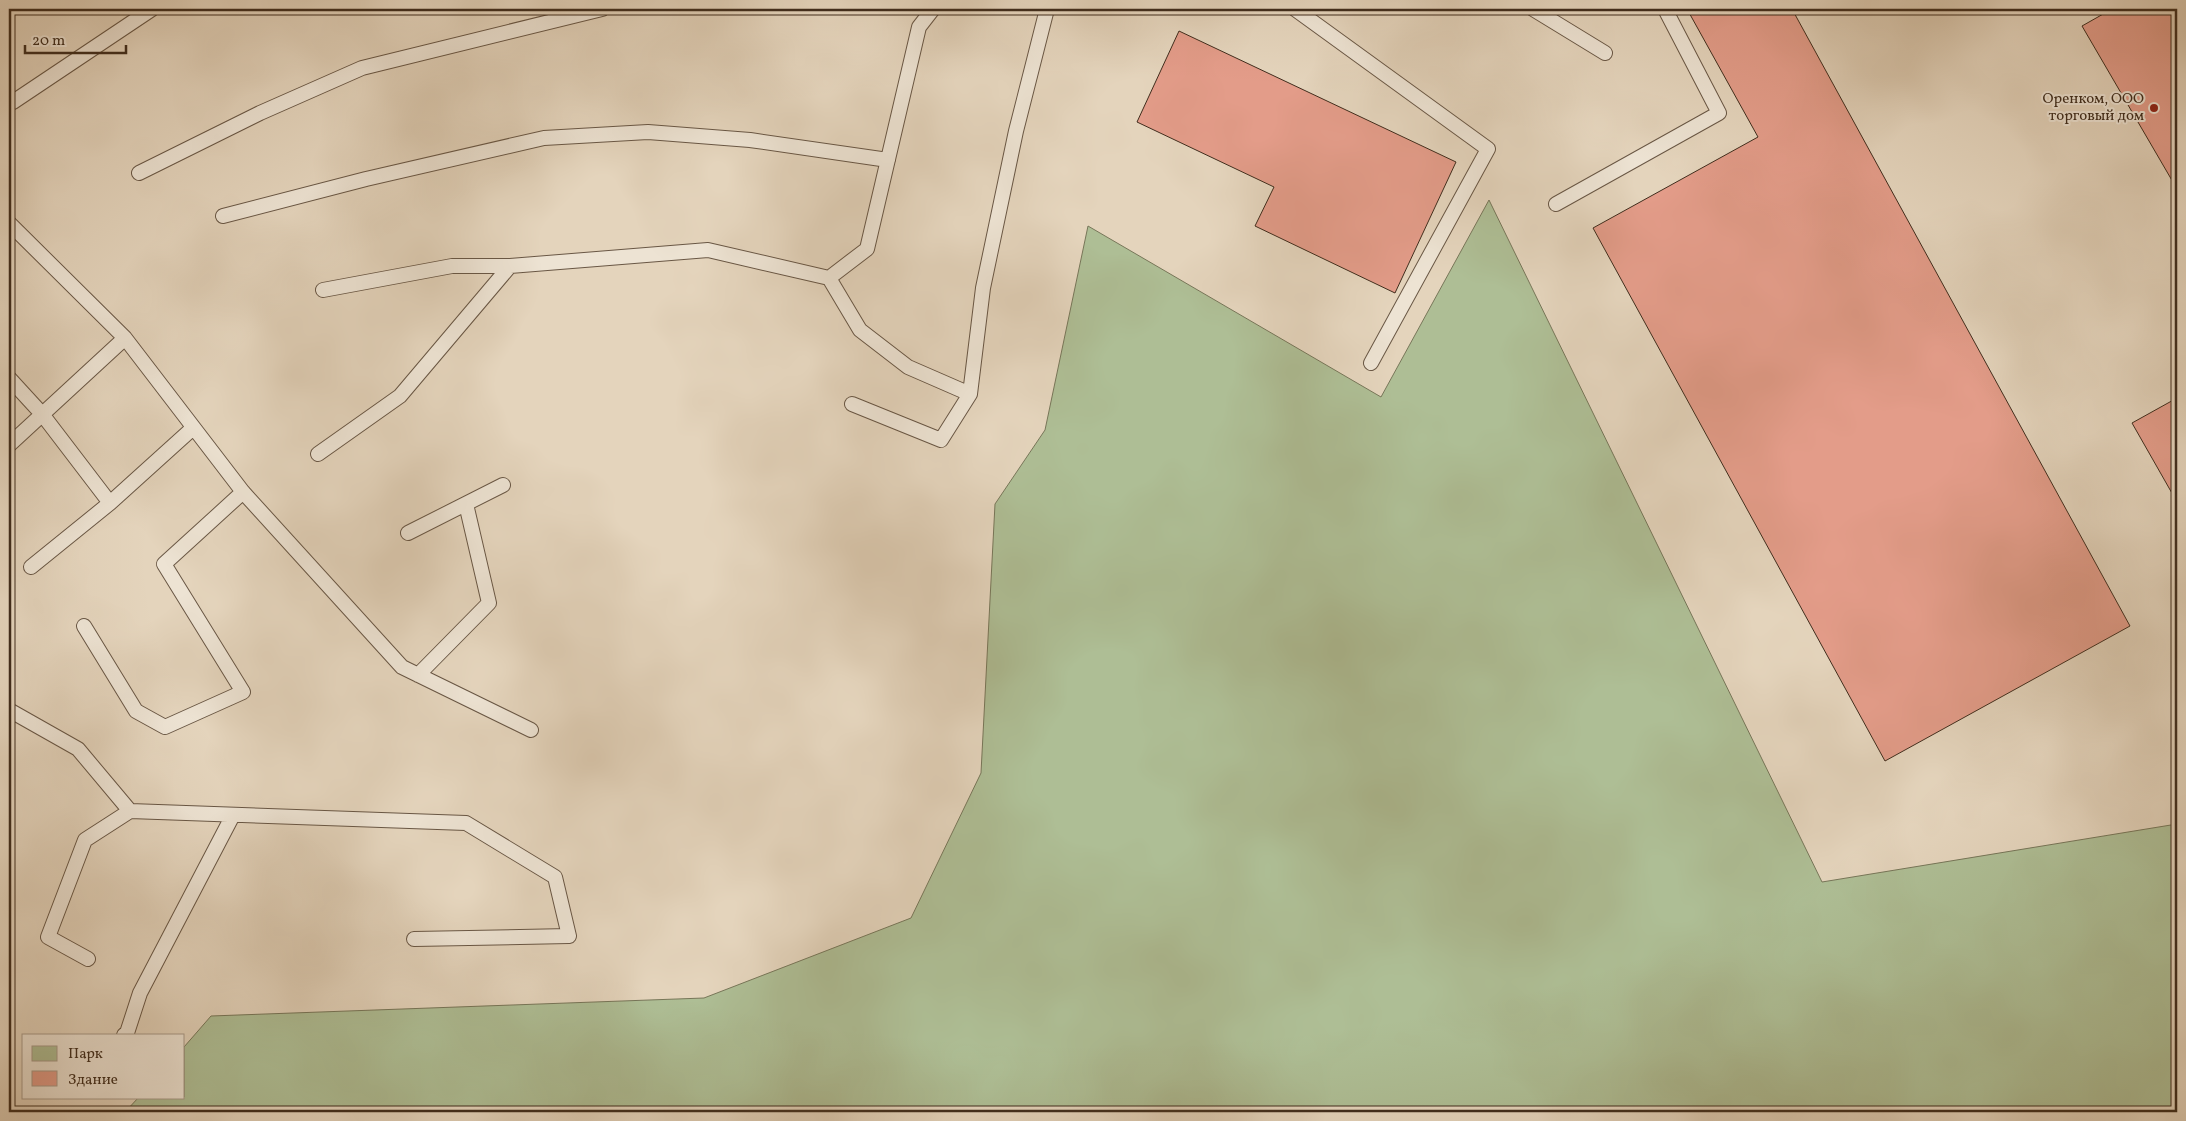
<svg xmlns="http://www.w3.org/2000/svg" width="2186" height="1121" viewBox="0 0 2186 1121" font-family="Vollkorn,serif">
	<rect width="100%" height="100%" fill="#e4d4bc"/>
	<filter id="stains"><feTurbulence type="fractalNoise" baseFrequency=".004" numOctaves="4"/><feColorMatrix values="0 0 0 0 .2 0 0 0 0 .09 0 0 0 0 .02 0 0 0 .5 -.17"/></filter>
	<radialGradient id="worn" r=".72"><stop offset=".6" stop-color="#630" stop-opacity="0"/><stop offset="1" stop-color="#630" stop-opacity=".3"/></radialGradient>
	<!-- green -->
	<path fill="#aebe95" stroke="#777659" d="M1489 200 1822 882 2177 824V1112H125L139 1097H184V1047L211 1016 704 998 911 918 981 773 995 504 1045 430 1088 226 1381 397Z"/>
	<!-- building -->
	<path fill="#e39c89" stroke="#402d1d" d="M1687 9H1792L2130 626 1885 761 1593 228 1758 137Z
		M2112 9H2177V189L2082 26Z
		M1179 31 1456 162 1395 293 1255 226 1274 187 1137 122Z
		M2177 398V502L2132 423Z"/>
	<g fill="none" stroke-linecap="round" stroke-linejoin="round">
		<!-- lane casing -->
		<g stroke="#695745" stroke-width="16">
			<path id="lane" d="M1295 9 1488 149 1371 363
				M1533 9 1605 53
				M13 102 152 9
				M139 173 260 113 362 68 602 9
				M1556 204 1719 113 1665 9
				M223 216 366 179 544 138 648 132 750 140 888 160
				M9 223 125 338 243 492 402 667 531 730
				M829 278 867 249 919 27 933 9
				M323 290 452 266H510L708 250 829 278 860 330 908 367 970 394 983 288 1016 131 1047 9
				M9 378 42 414 110 503
				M852 404 941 440 970 394
				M9 445 125 338
				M318 454 400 396 510 266
				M408 533 503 485
				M31 567 110 503 193 428
				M84 626 136 711 165 727 243 692 164 564 243 492
				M418 675 489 603 466 504
				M9 710 78 749 130 811 466 823 555 877 569 936 414 939
				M88 959 48 937 85 840 130 811
				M124 1035 127 1033 140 993 233 815"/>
		</g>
		<!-- lane -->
		<use href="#lane" stroke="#ede3d3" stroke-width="14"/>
	</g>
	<!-- markers -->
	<circle fill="#8f2418" stroke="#ede3d3" stroke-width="2" cx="2154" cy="108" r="5"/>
	<g text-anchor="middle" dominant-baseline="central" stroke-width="4" stroke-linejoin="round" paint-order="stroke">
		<!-- poi labels -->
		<g font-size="15" fill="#402d1d" stroke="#ede3d3" text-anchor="end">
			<text x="2144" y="99">Оренком, ООО<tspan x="2144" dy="17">торговый дом</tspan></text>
		</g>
	</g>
	<!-- margin -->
	<rect width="2186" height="1121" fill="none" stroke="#e4d4bc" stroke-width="30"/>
	<rect x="10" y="10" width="2166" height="1101" fill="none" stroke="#402d1d" stroke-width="2.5"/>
	<rect x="15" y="15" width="2156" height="1091" fill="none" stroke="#402d1d"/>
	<!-- legend -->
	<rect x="22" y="1034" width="162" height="65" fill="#ede3d3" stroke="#a89a8a"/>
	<rect x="32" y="1046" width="25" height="15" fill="#aebe95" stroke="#a89a8a"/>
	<text x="68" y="1058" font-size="15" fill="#402d1d">Парк</text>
	<rect x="32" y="1071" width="25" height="15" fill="#e39c89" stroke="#a89a8a"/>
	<text x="68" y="1084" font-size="15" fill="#402d1d">Здание</text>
	<!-- scale -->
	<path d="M25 45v8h101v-8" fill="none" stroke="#402d1d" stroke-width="2.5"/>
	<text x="32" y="45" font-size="15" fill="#402d1d" stroke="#ede3d3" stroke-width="4" paint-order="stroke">20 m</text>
	<rect width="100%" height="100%" filter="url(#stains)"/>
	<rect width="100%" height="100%" fill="url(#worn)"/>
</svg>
